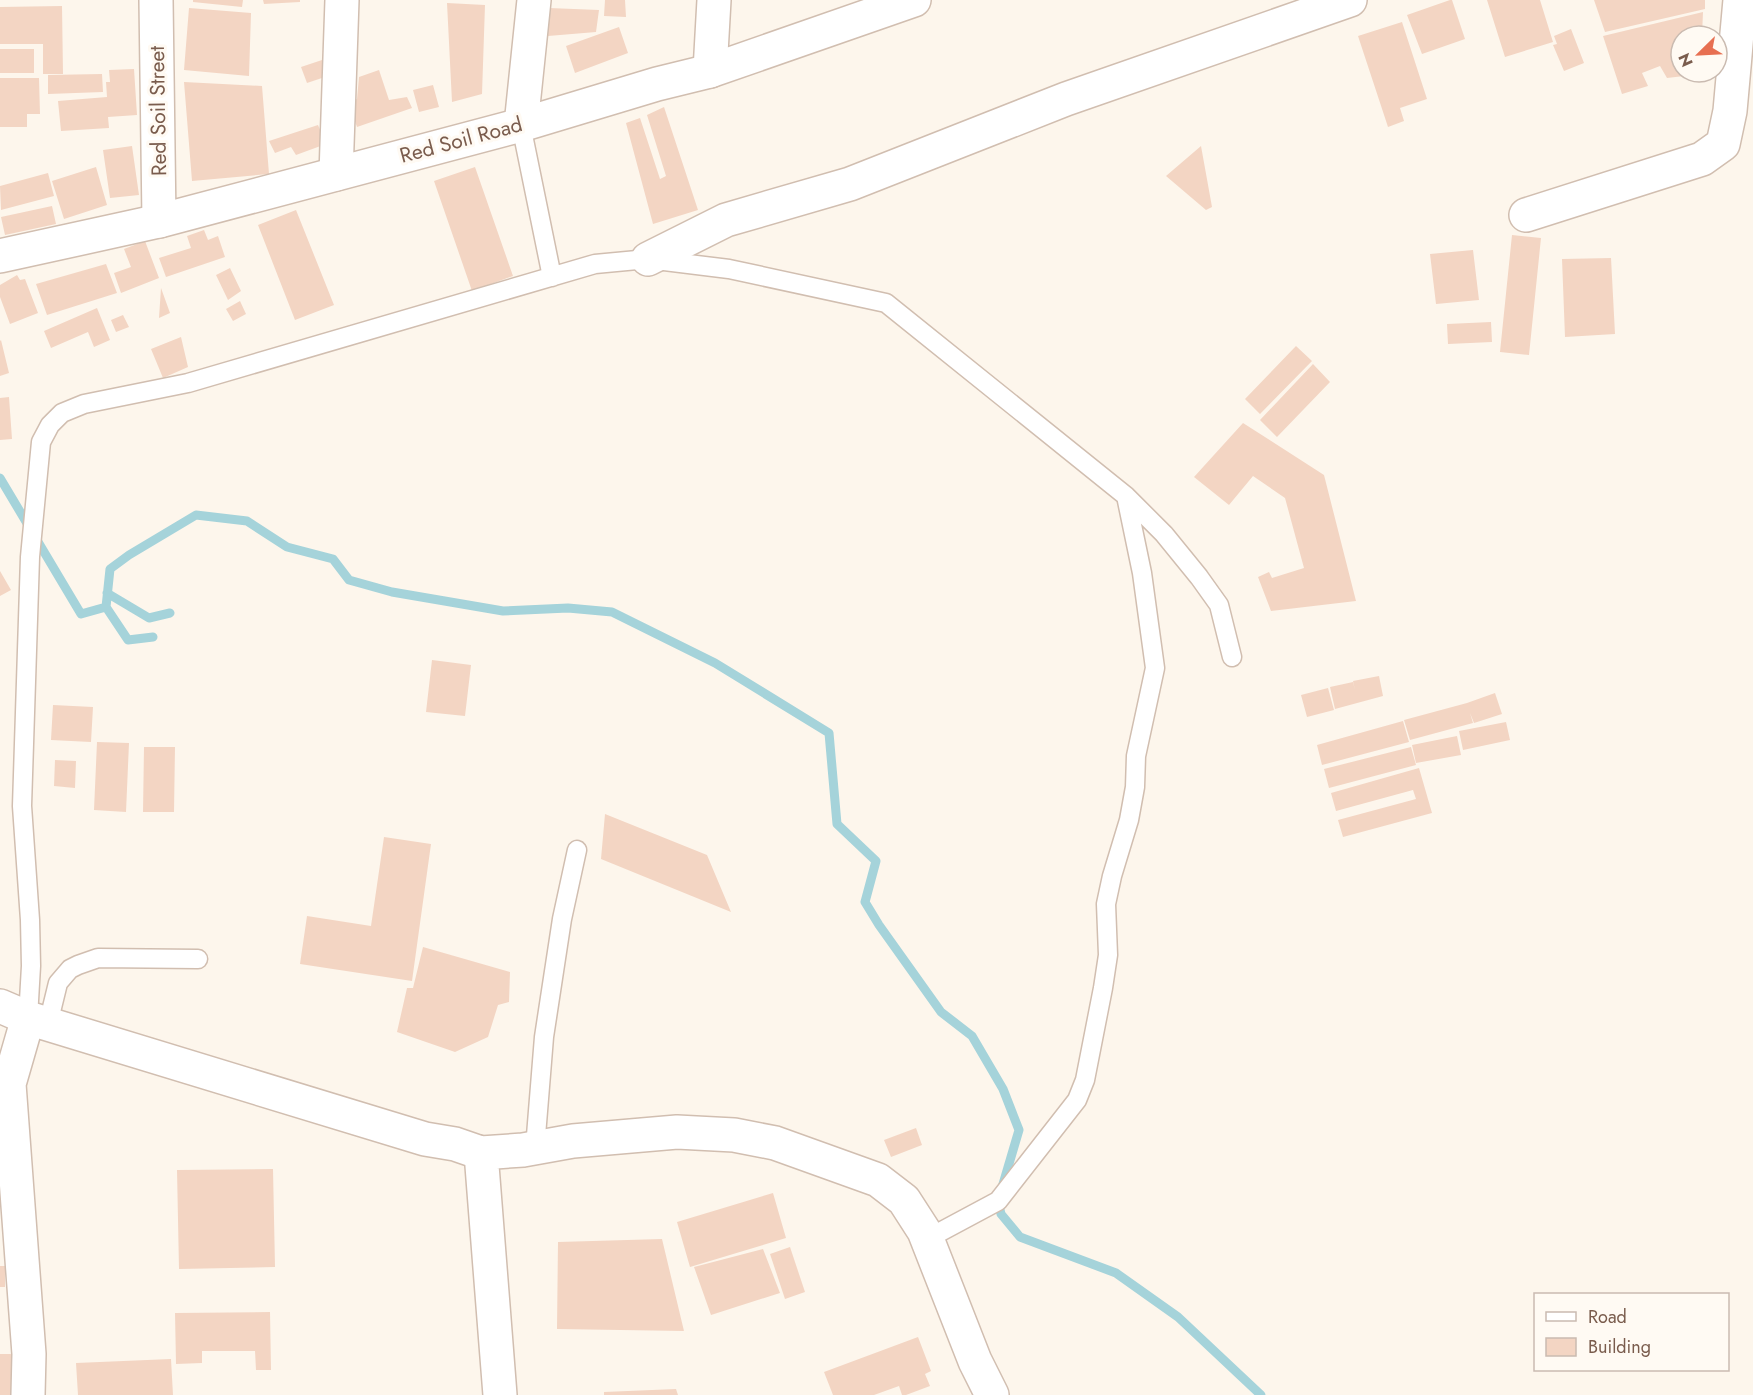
<svg xmlns="http://www.w3.org/2000/svg" width="1753" height="1395" viewBox="0 0 1753 1395" font-family="Jost,sans-serif">
	<rect width="100%" height="100%" fill="#fdf6ec"/>
	<g fill="none" stroke-linecap="round" stroke-linejoin="round">
		<!-- stream -->
		<path stroke="#a5d3da" stroke-width="9" d="M0 478 81 614 106 607 110 569 129 555 196 515 247 521 287 547 333 559 349 580 392 592 503 611 568 608 612 612 715 663 829 733 837 824 876 861 865 902 879 925 941 1012 972 1036 1003 1089 1019 1130 998 1201 1001 1214 1020 1237 1116 1273 1178 1317 1261 1395
			M107 593 149 618 170 613
			M106 607 128 640 153 637"/>
	</g>
	<!-- building -->
	<path fill="#f3d5c3" d="M193 0H243L242 7 193 2Z
		M263 0H300V2L264 4Z
		M605 0H625L626 17 604 16Z
		M1450 0H1452L1465 39 1422 54 1407 15Z
		M1487 0H1540L1553 42 1505 57Z
		M1594 0H1705V9L1605 32Z
		M447 3 485 5 482 94 452 102Z
		M62 6 63 74H43V44H0V7Z
		M189 8 251 13 249 76 184 70Z
		M549 8 599 10 596 32 548 36Z
		M1703 12 1702 36H1681V72H1692L1693 75 1667 78 1660 66 1642 73 1648 86 1622 94 1603 36Z
		M1402 22 1427 99 1400 108 1404 121 1388 127 1358 36Z
		M619 27 628 53 575 73 566 46Z
		M1571 29 1584 63 1564 71 1553 45 1557 44 1554 36Z
		M0 49H34V73H0Z
		M322 60 328 76 307 83 301 67Z
		M134 69 137 115 108 117 109 128 61 131 58 101 107 97 106 82H110L109 70Z
		M379 70 389 100 407 97 412 108 357 127 349 104 357 99 359 77Z
		M102 74 103 92 48 94V75Z
		M0 78H39L40 114H27V127H0Z
		M184 82 262 86 269 174 192 181Z
		M433 85 439 107 419 112 413 90Z
		M664 107 698 210 653 224 626 123 640 118 660 179 666 176 647 115Z
		M318 125 326 144 296 155 291 147 275 153 269 141Z
		M132 146 139 195 110 198 103 150Z
		M1201 146 1212 207 1206 210 1166 176Z
		M96 167 107 205 64 219 52 181Z
		M475 167 513 276 472 291 434 181Z
		M48 173 54 196 1 210 0 186Z
		M52 206 56 224 5 235 1 217Z
		M296 210 334 305 295 320 258 225Z
		M204 230 208 240 218 236 225 257 166 277 159 258 191 248 187 236Z
		M1512 235 1541 238 1529 355 1500 352Z
		M145 241 159 278 121 293 114 273 131 267 124 249Z
		M1473 250 1479 300 1436 304 1430 254Z
		M1611 258 1615 334 1565 337 1562 259Z
		M106 264 117 293 47 315 36 284Z
		M230 268 241 291 228 300 216 275Z
		M17 275 20 280 25 279 38 313 10 324 0 297V285Z
		M161 288 170 313 159 318Z
		M240 301 246 314 233 321 226 309Z
		M97 308 110 340 94 347 88 332 51 348 44 331Z
		M123 315 129 327 116 332 111 320Z
		M1491 322 1492 342 1448 344 1447 324Z
		M181 337 188 367 163 378 151 349Z
		M1 340 9 373 0 376V341Z
		M1296 346 1312 361 1260 414 1245 399Z
		M1313 364 1330 382 1277 437 1260 420Z
		M9 397 12 439 0 440V398Z
		M1243 423 1324 475 1356 601 1271 611 1258 577 1269 572 1272 578 1304 568 1285 498 1253 476 1229 505 1194 477Z
		M0 571 11 590 0 596Z
		M432 660 471 665 465 716 426 712Z
		M1379 676 1383 696 1335 709 1330 687 1353 682 1355 690 1353 681Z
		M1328 688 1334 710 1307 717 1301 695Z
		M1495 693 1502 714 1474 723 1470 713 1473 723 1410 740 1404 720 1467 703Z
		M53 705 93 707 91 742 51 740Z
		M1403 721 1409 742 1322 765 1317 745Z
		M1506 722 1510 740 1463 750 1459 731Z
		M1457 736 1461 755 1416 763 1412 745Z
		M97 742 129 743 126 812 94 810Z
		M144 747H175L174 812H143Z
		M1411 747 1416 765 1329 788 1324 769Z
		M55 760 76 761 75 788 54 786Z
		M1419 768 1432 813 1343 837 1338 820 1416 799 1413 790 1336 811 1331 793Z
		M605 814 707 855 731 912 601 859Z
		M384 837 431 844 412 981 300 964 307 916 371 926Z
		M423 947 510 972 509 1002 498 1005 488 1037 455 1052 397 1032 407 988H413Z
		M916 1128 922 1145 891 1157 884 1140Z
		M273 1169 275 1267 179 1269 177 1170Z
		M773 1193 786 1238 690 1267 677 1222Z
		M662 1239 684 1331 557 1329 558 1242Z
		M790 1247 805 1292 785 1299 770 1254Z
		M763 1249 780 1293 711 1315 694 1267Z
		M0 1266H5V1287H0Z
		M270 1312 271 1370H256L255 1351H202V1363L176 1364 175 1313Z
		M918 1337 931 1371 925 1374 930 1386 906 1395H902L899 1386 874 1395H833L824 1372Z
		M0 1354H12V1395H0Z
		M171 1359 173 1395H78L76 1363Z
		M676 1389 678 1395H604V1392Z"/>
	<g fill="none" stroke-linecap="round" stroke-linejoin="round">
		<!-- service casing -->
		<g stroke="#d1beb0" stroke-width="21">
			<path id="service" d="M521 125 552 277
				M28 1018 31 966 30 920 22 806 30 557 41 442 50 425 62 413 84 404 188 383 595 264 648 259 729 269 886 303 1126 496 1164 534 1199 577 1219 605 1232 657
				M48 1024 58 983 70 969 78 965 98 958 198 959
				M535 1148 544 1037 562 919 577 850
				M927 1239 998 1201 1077 1100 1085 1080 1103 988 1108 955 1106 904 1112 876 1129 820 1135 787 1136 756 1155 668 1142 573 1126 496"/>
		</g>
		<!-- minor casing -->
		<g stroke="#d1beb0" stroke-width="36">
			<path id="minor" d="M156 0 159 221
				M710 71 714 0
				M521 125 534 0
				M336 174 342 0
				M1526 215 1702 159 1723 144 1730 111 1740 0
				M648 259 726 220 850 184 1066 99 1350 0
				M0 1006 28 1018 425 1139 455 1144 481 1153 523 1150 573 1141 677 1132 734 1135 775 1143 878 1180 904 1200 924 1231 975 1361 992 1395
				M28 1018 9 1084 29 1354 28 1395
				M481 1153 500 1395"/>
		</g>
		<!-- tertiary casing -->
		<g stroke="#d1beb0" stroke-width="36">
			<path id="tertiary" d="M0 256 159 221 521 125 657 84 710 71 914 0"/>
		</g>
		<!-- service -->
		<use href="#service" stroke="#fff" stroke-width="18"/>
		<!-- minor -->
		<use href="#minor" stroke="#fff" stroke-width="33"/>
		<!-- tertiary -->
		<use href="#tertiary" stroke="#fff" stroke-width="33"/>
	</g>
	<g text-anchor="middle" dominant-baseline="central" stroke-width="6" stroke-linejoin="round" paint-order="stroke">
		<!-- street labels -->
		<g font-size="21" fill="#7a5c4d" stroke="#fffaf3">
			<text transform="translate(158 111) rotate(-91)">Red Soil Street</text>
			<text transform="translate(461 140) rotate(-15)">Red Soil Road</text>
		</g>
	</g>
	<!-- legend -->
	<rect x="1534" y="1293" width="195" height="78" fill="#fffaf3" stroke="#cabbb1" stroke-width="1.5"/>
	<rect x="1546" y="1312" width="30" height="9" fill="#ffffff" stroke="#cabbb1" stroke-width="1.5"/>
	<text x="1588" y="1323" font-size="18" fill="#7a5c4d">Road</text>
	<rect x="1546" y="1338" width="30" height="18" fill="#f3d5c3" stroke="#cabbb1" stroke-width="1.5"/>
	<text x="1588" y="1353" font-size="18" fill="#7a5c4d">Building</text>
	<!-- north arrow -->
	<g transform="translate(1699 54) rotate(246)"><circle r="28" fill="#fffaf3" stroke="#cabbb1" stroke-width="1.5"/>
	<path d="M0-4.5L10 22L0 15L-10 22Z" fill="#e76f51"/>
	<text y="-9" font-size="16" font-weight="bold" text-anchor="middle" fill="#7a5c4d">N</text>
	</g>
</svg>
